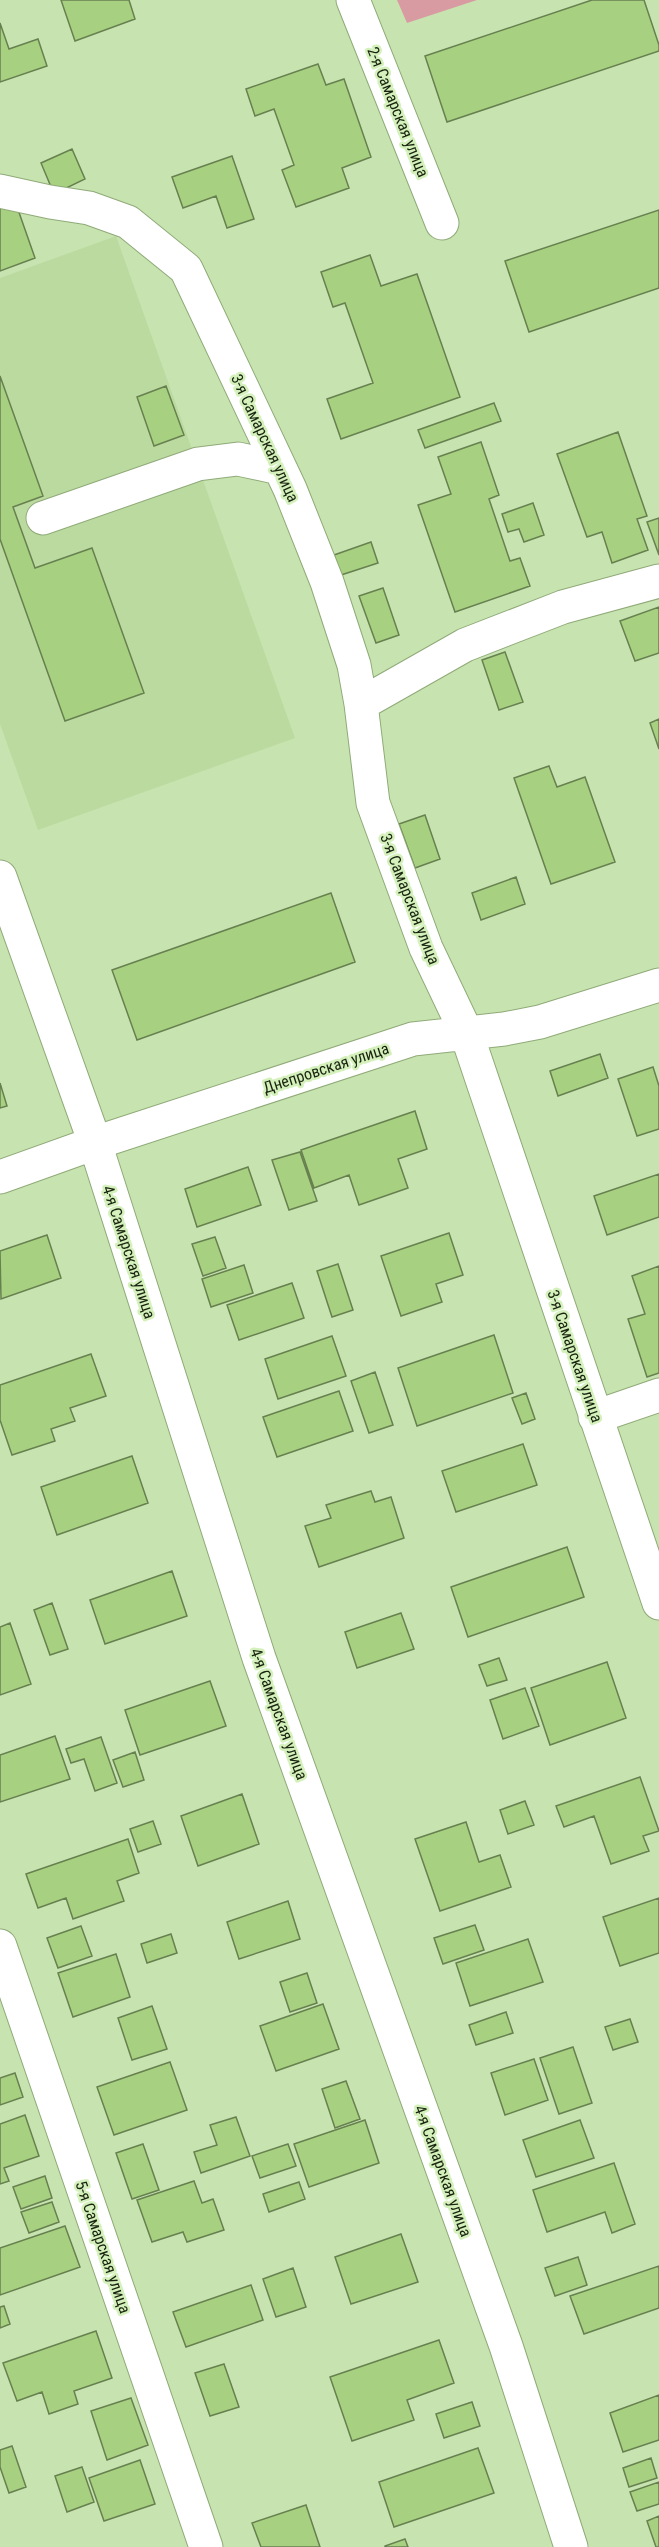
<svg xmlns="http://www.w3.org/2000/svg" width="659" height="2547" viewBox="0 0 659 2547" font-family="'Roboto Condensed',sans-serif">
	<rect width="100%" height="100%" fill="#c7e4b0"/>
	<!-- built -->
	<path fill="#bbdaa0" d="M116 236 295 738 38 830 0 724V278Z"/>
	<!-- green -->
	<path fill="#d99ba2" d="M397 0H477L407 23Z"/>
	<!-- building -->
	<path fill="#a7d180" stroke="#678050" stroke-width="1.5" d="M61 0H129L135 19 75 41Z
		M592 0H644L659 45V51L447 122 425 56Z
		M0 23 9 49 38 39 47 66 0 82Z
		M318 64 326 85 344 79 371 157 342 168 349 188 296 207 282 170 294 165 274 109 255 116 246 89Z
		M72 149 85 179 54 194 41 163Z
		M232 156 254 219 227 228 216 196 183 208 172 177Z
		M15 201 35 258 0 271V206Z
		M659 210V288L529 332 505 261Z
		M370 255 381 286 417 274 460 397 341 439 327 399 373 383 345 303 333 307 321 272Z
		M0 376 43 496 13 507 35 568 92 548 144 693 65 721 0 539Z
		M166 386 184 435 154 446 137 397Z
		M494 403 501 421 425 448 418 430Z
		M618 432 647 516 637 519 648 550 612 563 602 532 587 537 557 454Z
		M481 442 499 495 489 499 510 561 520 558 530 586 455 612 418 505 451 494 438 457Z
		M533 503 544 535 524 542 519 529 508 532 502 514Z
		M659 518V555L647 522Z
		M371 542 378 563 341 575 334 555Z
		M383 588 399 635 376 643 359 596Z
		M659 607V653L635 661 620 621Z
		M505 652 523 702 499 710 482 660Z
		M659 719V749L650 723Z
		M549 766 557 787 585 777 615 862 551 884 514 778Z
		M425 815 440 859 415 868 399 824Z
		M516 877 525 904 481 920 472 893Z
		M331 893 355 962 137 1040 112 970Z
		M600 1054 608 1078 558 1096 550 1071Z
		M653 1067 659 1086V1129L637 1136 618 1079Z
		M0 1083 7 1106 0 1108Z
		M415 1111 427 1149 398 1159 408 1188 359 1205 349 1175 314 1188 301 1150Z
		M300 1152 317 1201 289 1210 272 1160Z
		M248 1167 261 1205 197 1227 185 1189Z
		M659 1174V1217L607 1235 594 1196Z
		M449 1233 463 1275 436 1284 442 1302 401 1316 381 1256Z
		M47 1235 61 1278 1 1299 0 1251Z
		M215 1237 226 1268 203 1276 192 1244Z
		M338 1264 353 1310 332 1317 317 1271Z
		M244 1265 253 1293 211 1307 202 1279Z
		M659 1266V1373L647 1377 628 1319 645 1314 632 1276Z
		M292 1283 304 1318 239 1340 227 1305Z
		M494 1335 513 1393 417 1426 398 1368Z
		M332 1336 346 1376 278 1399 265 1359Z
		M91 1354 106 1396 70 1408 75 1421 51 1429 55 1441 12 1455 0 1420V1385Z
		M375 1372 393 1425 369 1433 351 1381Z
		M339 1391 353 1431 277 1457 263 1417Z
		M526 1393 535 1419 522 1424 512 1398Z
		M523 1444 537 1485 456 1512 442 1471Z
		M132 1456 148 1503 57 1535 41 1487Z
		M371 1491 375 1502 391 1497 404 1538 319 1567 305 1526 331 1518 326 1505Z
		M567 1547 584 1597 468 1637 451 1587Z
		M172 1571 187 1616 105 1644 90 1600Z
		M52 1603 68 1649 50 1655 34 1610Z
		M401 1613 414 1649 357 1668 345 1632Z
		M10 1623 31 1684 0 1695V1627Z
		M499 1658 507 1680 487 1686 479 1665Z
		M607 1662 626 1718 550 1745 531 1688Z
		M210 1681 226 1726 140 1755 125 1710Z
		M525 1688 539 1726 503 1739 490 1700Z
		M55 1736 70 1779 0 1802V1755Z
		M101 1737 117 1783 95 1791 84 1759 71 1763 66 1749Z
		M135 1752 144 1780 123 1787 113 1760Z
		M640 1777 659 1831 643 1836 649 1851 611 1864 594 1816 564 1827 556 1806Z
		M242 1794 259 1844 198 1866 181 1816Z
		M525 1801 534 1825 508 1834 500 1810Z
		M153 1821 161 1844 138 1852 130 1829Z
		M466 1822 479 1862 500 1855 511 1887 440 1911 415 1839Z
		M128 1839 139 1873 117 1881 124 1901 73 1919 66 1898 38 1908 26 1874Z
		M659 1898V1953L620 1966 603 1917Z
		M288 1901 300 1939 239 1959 227 1922Z
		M475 1925 484 1950 443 1964 434 1938Z
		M81 1926 92 1956 58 1968 47 1938Z
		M171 1934 177 1953 147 1963 141 1944Z
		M528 1939 543 1982 470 2006 456 1963Z
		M116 1954 130 1997 73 2017 58 1973Z
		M307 1973 317 2003 290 2012 280 1982Z
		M323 2004 339 2049 276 2071 260 2026Z
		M152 2006 167 2049 132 2060 118 2018Z
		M506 2012 513 2033 476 2045 469 2025Z
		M630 2019 638 2042 613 2050 605 2027Z
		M573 2047 592 2103 559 2114 540 2058Z
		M534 2059 548 2100 505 2115 491 2073Z
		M170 2062 187 2110 114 2135 97 2087Z
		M15 2073 23 2097 0 2105V2078Z
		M346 2081 360 2119 335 2128 322 2089Z
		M25 2115 39 2156 4 2168 9 2181 0 2184V2124Z
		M236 2117 250 2156 201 2173 194 2152 217 2145 210 2125Z
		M365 2120 379 2163 309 2187 294 2144Z
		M580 2120 594 2158 536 2177 523 2140Z
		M143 2144 159 2190 132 2199 116 2153Z
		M288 2144 296 2166 260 2178 252 2156Z
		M614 2163 635 2224 612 2233 605 2212 547 2232 533 2190Z
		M45 2176 52 2198 21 2209 13 2187Z
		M194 2181 202 2203 213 2199 224 2230 187 2242 183 2232 152 2242 137 2200Z
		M299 2182 305 2199 269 2212 263 2194Z
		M52 2202 59 2222 29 2233 21 2212Z
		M65 2226 80 2267 0 2295V2248Z
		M401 2234 418 2282 351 2304 335 2257Z
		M578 2257 587 2285 555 2296 545 2268Z
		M659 2266V2308L584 2334 570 2296Z
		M293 2268 306 2307 276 2317 263 2279Z
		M251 2285 263 2320 186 2347 173 2312Z
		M4 2306 10 2324 0 2328V2307Z
		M96 2331 112 2378 74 2391 78 2404 49 2414 42 2392 17 2401 3 2363Z
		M439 2340 454 2383 407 2400 414 2420 352 2441 330 2377Z
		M224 2364 239 2407 210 2416 195 2373Z
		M659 2395V2440L623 2452 610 2413Z
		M131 2398 148 2445 107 2460 91 2411Z
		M472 2402 480 2426 444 2438 436 2414Z
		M12 2446 26 2487 9 2493 0 2467V2450Z
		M478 2448 494 2493 394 2527 379 2482Z
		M651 2458 657 2478 629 2487 623 2468Z
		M140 2460 155 2504 104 2521 89 2478Z
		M82 2467 94 2502 67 2512 55 2476Z
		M659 2482V2504L637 2511 630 2492Z
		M306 2505 320 2547H261L252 2523Z
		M659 2516V2547H656L647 2521Z
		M405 2539 408 2547H385V2546Z"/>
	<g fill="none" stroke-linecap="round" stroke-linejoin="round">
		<!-- minor casing -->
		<g stroke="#8faa78" stroke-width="35">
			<path id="minor" d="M353 0 442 223
				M0 191 50 202 89 208 128 222 186 269 290 489 327 582 354 665 361 704 373 803 426 948 466 1032 659 1603
				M43 518 198 464 238 459 280 468
				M361 704 465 645 563 607 659 581
				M0 877 95 1143 259 1658 506 2346 571 2547
				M0 1177 95 1143 413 1039 504 1029 540 1022 659 985
				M595 1417 659 1395
				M0 1946 206 2547"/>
		</g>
		<!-- minor -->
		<use href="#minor" stroke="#fff" stroke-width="33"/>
	</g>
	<g text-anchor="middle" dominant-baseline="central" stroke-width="5" stroke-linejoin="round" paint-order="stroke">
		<!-- street labels -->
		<g font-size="16" fill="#19230f" stroke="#d4f1bc">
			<text transform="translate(398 112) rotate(68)">2-я Самарская улица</text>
			<text transform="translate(265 438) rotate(65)">3-я Самарская улица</text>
			<text transform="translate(410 899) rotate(69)">3-я Самарская улица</text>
			<text transform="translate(326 1068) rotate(-18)">Днепровская улица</text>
			<text transform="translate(129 1252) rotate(72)">4-я Самарская улица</text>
			<text transform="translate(575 1356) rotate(71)">3-я Самарская улица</text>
			<text transform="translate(279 1714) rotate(70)">4-я Самарская улица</text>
			<text transform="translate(443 2171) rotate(70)">4-я Самарская улица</text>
			<text transform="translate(103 2247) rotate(71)">5-я Самарская улица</text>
		</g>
	</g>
</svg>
